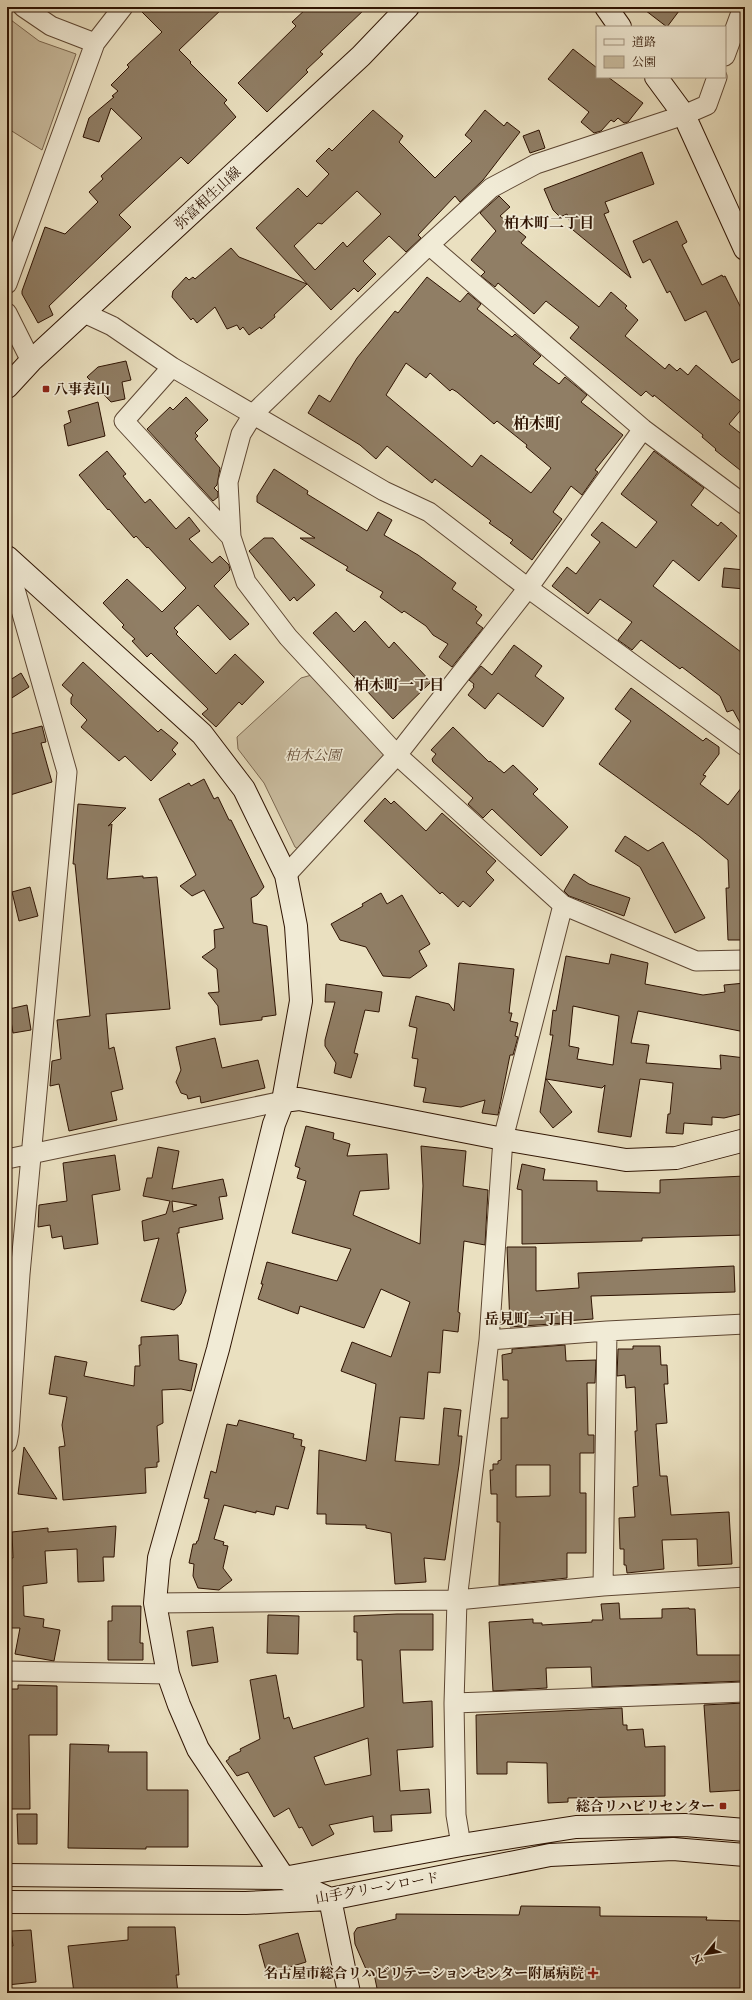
<svg xmlns="http://www.w3.org/2000/svg" width="752" height="2000" viewBox="0 0 752 2000" font-family="'IM FELL Double Pica','Noto Serif JP',serif">
	<rect width="100%" height="100%" fill="#eae0c0"/>
	<filter id="stains"><feTurbulence type="fractalNoise" baseFrequency=".005" numOctaves="4"/><feColorMatrix values="0 0 0 0 .2 0 0 0 0 .09 0 0 0 0 .02 0 0 0 .5 -.17"/></filter>
	<radialGradient id="worn" r=".72"><stop offset=".6" stop-color="#630" stop-opacity="0"/><stop offset="1" stop-color="#630" stop-opacity=".3"/></radialGradient>
	<!-- green -->
	<path fill="#cabda0" stroke="#7c6851" d="M7 17 39 41 76 54 42 150 7 128Z
		M315 674 384 749 383 763 303 852 295 847 264 783 238 749 237 737 301 678Z"/>
	<!-- building -->
	<path fill="#907e65" stroke="#2e1302" fill-rule="evenodd" d="M137 7H224L179 50 191 62 190 63 227 100 224 103 236 117 188 164 181 157 119 215 131 227 49 306 53 315 38 323 22 294V291L45 227 65 234 98 202 89 192 103 179 101 176 142 138 111 108 99 142 83 137 89 118 114 97 112 96 118 91 111 85 129 67 127 65 162 32Z
		M308 7H367L320 52 323 54 306 70 308 72 267 112 238 83 296 26 292 22Z
		M641 7H682L667 27Z
		M573 49 597 68V77H608L643 103 628 122 624 123 618 118 614 122 611 120 601 131 594 133 581 122 589 112 548 79Z
		M373 110 403 136 399 142 435 178 472 141 465 135 485 110 504 126 507 122 520 132 483 180 460 202 455 196 418 235 421 238 406 252 389 236 363 261 376 274 358 292 354 288 331 310 256 228 298 188 307 197 329 174 316 161 329 148 332 151ZM357 191 381 214 347 247 343 242 315 270 294 246 318 223 322 224Z
		M539 130 545 148 530 153 523 136Z
		M642 152 654 184 605 202 609 212 604 214 631 278 573 230 567 214 560 217 553 210 544 189Z
		M499 196 510 207 500 216 526 237 521 243 599 307 611 292 627 306 625 308 638 320 625 336 665 369 669 364 677 371 680 368 688 375 696 365 745 405 729 424 745 437V474L715 450 716 449 702 437 703 435 654 395 653 397 646 391 641 396 570 338 579 327 546 301 534 314 498 283 495 287 481 276 485 272 471 260 496 231 480 213Z
		M677 221 687 242 682 245 702 285 722 275 723 277 725 276 745 316V356L732 363 706 311 685 321 670 291 667 293 650 259 643 263 633 241Z
		M231 248 239 257 307 284 274 315 275 317 261 329 260 327 249 335 243 327 240 330 237 325 227 329 215 307 197 323 193 318 191 320 172 297 173 291 186 277 189 280 193 277 195 279Z
		M427 277 460 302 468 293 481 304 477 309 512 337 515 334 541 356 533 364 559 384 565 377 587 395 581 402 623 435 595 470 598 472 582 495 571 486 553 512 562 519 532 560 510 543 513 540 489 523 491 521 435 479 432 483 387 446 376 459 360 445 308 413 319 395 330 402 357 358 395 311 398 313ZM406 363 426 378 430 373 450 391 452 389 457 392 494 424 497 421 527 445 526 447 551 468 531 493 481 455 472 467 386 395Z
		M126 361 131 380 122 382 125 399 111 402 87 377 98 367Z
		M186 397 208 420 195 433 198 436 195 439 220 468 217 485 214 488 218 492V497L213 501 147 429 170 407 173 410Z
		M98 402 105 436 68 446 64 425 71 422 68 411Z
		M107 451 126 474 123 476 145 503 150 499 176 529 189 517 200 531 189 539 212 563 220 556 229 565 230 570 214 586 249 624 230 640 198 605 174 628 178 632 176 634 216 674 235 654 264 682 242 705 239 702 216 727 202 714 208 709 151 653 147 657 132 641 135 639 122 627 124 625 103 603 127 579 162 612 186 588 148 547 147 548 136 536 134 538 109 509 108 510 79 475Z
		M654 451 704 488 691 505 718 526 721 522 737 536 699 581 673 560 653 586 745 655V732L733 710 727 712 720 696 682 667 680 669 641 640 632 650 618 640 632 622 600 599 588 614 552 586 567 567 576 574 600 542 591 535 602 522 636 548 657 522 621 494Z
		M274 469 308 491 307 494 367 531 378 512 392 520 384 535 418 555 456 583 452 589 477 607 475 609 482 615 476 623 483 628 452 667 439 657 448 644 433 635 426 626 404 611 402 613 380 597 383 592 346 570 348 567 300 538H315L257 502V496Z
		M264 538H273L315 585 297 601 294 597 290 601 249 551Z
		M724 568 745 570V589L722 587Z
		M336 612 354 632 365 621 389 648 394 642 431 682 393 719 313 633Z
		M514 645 542 666 535 676 564 698 543 727 498 693 485 709 468 695 474 687 473 686 474 684 469 680 481 666 492 675Z
		M83 662 158 732 161 729 178 743 172 750 176 754 151 781 125 756 119 761 81 727 87 720 71 704V698L73 695 62 685Z
		M21 673 29 687 7 701V682Z
		M631 688 703 741 706 738 719 747V754L703 775 706 776 700 784 728 805 745 783V940H728L726 888H729L728 860 699 836 599 764 631 721 615 709Z
		M42 726 46 742 41 743 52 782 7 796V735Z
		M453 727 489 762 490 761 504 773 513 765 538 789 533 794 568 827 541 856 492 809 483 818 468 804 473 798 433 762 432 759 436 754 431 750Z
		M204 779 214 799 218 797 229 820H231L264 887 257 895 251 898 253 923 267 926 276 1015 262 1017V1020L220 1025 218 1006 208 993 219 992 217 969 202 957 215 948 214 930 224 928 204 890 192 896 180 886 196 875 159 799 189 783 191 786Z
		M385 798 391 804 394 801 426 831 442 813 496 861 486 872 494 880 470 907 463 901 458 907 442 892 440 894 364 821Z
		M78 804 126 808 108 826 112 824 107 879 143 876V878L157 877 170 1009 106 1014 109 1049 114 1047 123 1089 111 1092 117 1120 69 1131 59 1084 50 1086 52 1061 61 1059 57 1020 90 1016 75 864H73Z
		M625 836 648 851 663 842 705 918 675 933 640 867 615 851Z
		M574 874 589 884 630 898 624 916 569 896 564 891Z
		M30 887 38 916 19 921 12 892Z
		M381 893 387 904 402 895 430 944 419 951 427 966 410 978 383 976 366 947 340 940 331 924 363 906 362 904Z
		M611 954 648 963 645 984 703 995 725 992 724 985 745 983V1032L638 1011 631 1043 649 1045 646 1063 721 1069 720 1055 745 1058V1113L724 1118 712 1117V1125L684 1123 683 1134 666 1133 668 1114H670L673 1083 640 1079 631 1137 598 1132 605 1085 602 1088 546 1079 572 1112 553 1128 540 1112 553 1035H550L553 1010 556 1011 566 956 609 964ZM573 1006 619 1016 613 1065 577 1059 579 1048 569 1046Z
		M459 963 514 969 509 1013H512L510 1021 518 1023 515 1036 518 1037 513 1055H510L498 1115 482 1113 485 1100 461 1107 423 1102 426 1088 414 1086 418 1059 412 1058 417 1028 409 1026 416 996 449 1004 454 1011Z
		M326 984 382 992 379 1012 365 1010 354 1053 358 1054 351 1078 334 1073 336 1063 325 1046V1040L335 1002H325Z
		M27 1005 31 1030 13 1033 9 1009Z
		M215 1038 222 1068 258 1060 265 1088 201 1103 200 1096 188 1099 187 1095 181 1093 176 1082 181 1070 176 1047Z
		M306 1126 334 1133 333 1139 350 1144 347 1156 387 1154 389 1189 360 1191 353 1215 420 1244 423 1186 421 1146 466 1151 463 1186 488 1190 485 1245 464 1241 458 1312 460 1313 458 1332 443 1330 440 1373 428 1372 424 1419 400 1417 395 1461 439 1465 444 1408 461 1410 458 1436H462L459 1465 445 1560 424 1558 426 1582 395 1584 391 1533 366 1528V1525L326 1524V1514H317L319 1450 366 1461 376 1384 341 1371 352 1342 391 1357 410 1302 381 1289 364 1328 300 1306 298 1314 258 1299 263 1284H261L267 1262 337 1281 351 1249 292 1233 306 1181 297 1178 300 1168 295 1166Z
		M158 1147 179 1151 172 1189 223 1179 227 1196 219 1197 223 1219 179 1228V1233H177L186 1291 181 1304 174 1310 141 1301 159 1238 144 1241 142 1221 166 1214 170 1201 143 1196 147 1178H152ZM172 1201 197 1205 173 1212Z
		M115 1155 120 1190 92 1195 98 1244 64 1249 62 1236 52 1238 50 1225 38 1227 39 1205 67 1201 63 1163Z
		M522 1164 545 1169 543 1180 597 1181V1191L660 1193V1180L745 1176V1235L642 1238V1241L522 1244V1190L517 1189Z
		M507 1247H536V1291L579 1288 578 1273 734 1266 735 1292 591 1296 593 1319 564 1321V1323L510 1327Z
		M178 1335 179 1360 197 1364 191 1391 181 1389 162 1390 163 1423 157 1426 159 1462H157V1467L145 1468 146 1493 63 1500 59 1447 65 1446 62 1425 67 1397 49 1394 55 1356 87 1362 84 1376 134 1386 135 1366H140L139 1345H141V1337Z
		M565 1345 566 1361 596 1360 595 1383H587L588 1435H594V1453H580V1493H586V1553H567V1578L499 1585 500 1522H497V1494H491L490 1470H493V1464H498V1461L501 1460V1418H508V1380H503L502 1355 512 1353V1349ZM516 1465H550V1496L516 1497Z
		M633 1346H660L661 1365H667L668 1384H664L667 1423 656 1424 660 1476H667L671 1515 729 1512 732 1564 698 1566 697 1539 662 1540 664 1569 627 1573 626 1565H624V1549H620L619 1518 635 1517 633 1487 638 1486 635 1431H637L635 1387 626 1388 625 1375 617 1376 618 1349H633Z
		M239 1420 294 1434 293 1438 302 1440 301 1446 305 1447 288 1509 276 1506 274 1515 256 1511V1513L224 1505 214 1539 224 1542 223 1545 228 1546 223 1568 232 1580 219 1590 198 1588 193 1576 194 1564 189 1563 193 1544H196L197 1541H198L209 1499 204 1498 211 1471 216 1473 227 1424 237 1426Z
		M24 1447 57 1499 18 1494Z
		M116 1526 114 1557H103L104 1581 78 1582 77 1549 45 1551 47 1583 23 1586 24 1616 44 1619 43 1627 60 1630 54 1661 15 1654 20 1628H7V1558H13L12 1532 48 1528V1532Z
		M619 1603 620 1619 662 1618V1609L689 1608V1609H695L697 1655H744V1681L592 1687 591 1667 546 1668 547 1688 493 1691 489 1622 533 1619V1623H542V1625L592 1622V1620H603L601 1604Z
		M112 1606H141L140 1643H143V1660H108V1621H112Z
		M397 1614H433V1650H400L403 1703 432 1701 433 1747 397 1750 400 1791 429 1789 431 1813 391 1815 392 1831 374 1832 373 1816 329 1825 334 1834 312 1846 302 1827 299 1828 289 1808 274 1817 248 1772 237 1776 226 1761 229 1759V1757L241 1751 240 1749 260 1739 250 1680 276 1675 284 1719 289 1717 293 1729 364 1707 362 1660H357V1632H354V1616ZM368 1738 371 1775 325 1785 314 1757Z
		M268 1615 299 1616 298 1654 267 1653Z
		M213 1627 218 1662 192 1666 187 1631Z
		M18 1685 57 1686V1735H29L30 1809H7V1689H18Z
		M744 1703 745 1790 710 1792 704 1705Z
		M622 1708 623 1725H627V1730L643 1729 645 1747 665 1746V1796L568 1798V1802L548 1803 547 1763 507 1762V1774H477L476 1715Z
		M70 1744 109 1745 108 1752H147V1790H188V1847H146V1849L68 1848Z
		M17 1814H37V1844H18Z
		M521 1906 600 1907V1916L707 1917 706 1920 745 1921V1993H378L374 1974 369 1976 355 1944 354 1933 357 1928 396 1919V1914L519 1915Z
		M128 1927H175L179 1975H176L178 1993H74L68 1946 128 1940Z
		M31 1930 36 1982 7 1985V1946H13L11 1931Z
		M298 1933 306 1962 267 1974 259 1945Z"/>
	<g fill="none" stroke-linecap="round" stroke-linejoin="round">
		<!-- street casing -->
		<g stroke="#5d4632" stroke-width="21">
			<path id="street" d="M23 7 51 26 95 43
				M725 56 743 7
				M717 77 707 105 684 115 536 164 491 188 429 245 254 413 241 434 228 482 231 537 246 582 288 637 397 755 563 905 696 961 745 960
				M429 245 643 429 745 505
				M7 284 95 43 123 7
				M7 313 31 361
				M84 313 112 326 172 367 384 491 429 512 528 588 745 746
				M172 367 124 421 231 537
				M286 875 397 755 528 588 643 429
				M7 1159 283 1101
				M489 1340 607 1331 745 1324
				M7 1443 9 1433 20 1274 67 772 15 589 9 559
				M603 1586 607 1331
				M155 1603 457 1600 603 1586 745 1577
				M7 1671 168 1674
				M454 1703 745 1692
				M461 1845 456 1815 454 1703 457 1600 489 1340 503 1139 563 905"/>
		</g>
		<!-- secondary casing -->
		<g stroke="#2e1302" stroke-width="24">
			<path id="secondary" d="M606 7 620 27
				M656 77 684 115 745 249
				M7 387 31 361 361 56 408 7
				M7 557 202 734 244 789 286 875 296 926 301 1001 283 1101 274 1124 218 1349 159 1558 155 1603 168 1674 179 1705 198 1749 284 1878 330 1899 349 1993
				M283 1101 299 1099 503 1139 626 1160 676 1158 745 1140
				M7 1875 284 1878 461 1845 576 1827 685 1825 745 1830
				M7 1902 246 1903 330 1899 550 1855 673 1849 745 1855"/>
		</g>
		<!-- street -->
		<use href="#street" stroke="#f1ebd6" stroke-width="19"/>
		<!-- secondary -->
		<use href="#secondary" stroke="#f1ebd6" stroke-width="22"/>
	</g>
	<!-- markers -->
	<g fill="#8f2418" stroke="#f1ebd6" stroke-width="1.5">
		<rect x="42" y="385" width="8" height="8" rx="2"/>
		<rect x="719" y="1802" width="8" height="8" rx="2"/>
		<path d="M591 1967h4v4h4v4h-4v4h-4v-4h-4v-4h4z"/>
	</g>
	<g text-anchor="middle" dominant-baseline="central" stroke-width="3.5" stroke-linejoin="round" paint-order="stroke">
		<!-- street labels -->
		<g font-size="14" fill="#2e1302" stroke="#f1ebd6">
			<text transform="translate(208 198) rotate(-43)">弥富相生山線</text>
			<text transform="translate(377 1888) rotate(-10)">山手グリーンロード</text>
		</g>
		<!-- poi labels -->
		<g font-size="14" font-weight="bold" fill="#2e1302" stroke="#f1ebd6" text-anchor="end">
			<text x="54" y="389" text-anchor="start">八事表山</text>
			<text x="715" y="1806">総合リハビリセンター</text>
			<text x="584" y="1973">名古屋市総合リハビリテーションセンター附属病院</text>
		</g>
		<!-- park labels -->
		<g font-size="14" font-style="italic" fill="#654e39" stroke="#f1ebd6">
			<text x="313" y="755">柏木公園</text>
		</g>
		<!-- neighbourhood labels -->
		<g font-size="15" font-weight="bold" fill="#2e1302" stroke="#f1ebd6">
			<text x="549" y="223">柏木町二丁目</text>
			<text x="399" y="685">柏木町一丁目</text>
			<text x="529" y="1319">岳見町一丁目</text>
		</g>
		<!-- quarter labels -->
		<g font-size="16" font-weight="bold" fill="#2e1302" stroke="#f1ebd6">
			<text x="537" y="424">柏木町</text>
		</g>
	</g>
	<!-- margin -->
	<rect width="752" height="2000" fill="none" stroke="#eae0c0" stroke-width="24"/>
	<rect x="8" y="8" width="736" height="1984" fill="none" stroke="#2e1302" stroke-width="2"/>
	<rect x="12" y="12" width="728" height="1976" fill="none" stroke="#2e1302"/>
	<!-- legend -->
	<rect x="596" y="26" width="130" height="52" fill="#f1ebd6" stroke="#a39581"/>
	<rect x="604" y="39" width="20" height="6" fill="#f1ebd6" stroke="#a39581"/>
	<text x="632" y="46" font-size="12" fill="#2e1302">道路</text>
	<rect x="604" y="56" width="20" height="12" fill="#cabda0" stroke="#a39581"/>
	<text x="632" y="66" font-size="12" fill="#2e1302">公園</text>
	<!-- north arrow -->
	<g transform="translate(706 1954) rotate(240)" stroke="#f1ebd6" stroke-width="3" paint-order="stroke">
	<path d="M0-3L7 15L0 10L-7 15Z" fill="#2e1302"/>
	<text y="-6" font-size="11" font-weight="bold" text-anchor="middle" fill="#2e1302">N</text>
	</g>
	<rect width="100%" height="100%" filter="url(#stains)"/>
	<rect width="100%" height="100%" fill="url(#worn)"/>
</svg>
